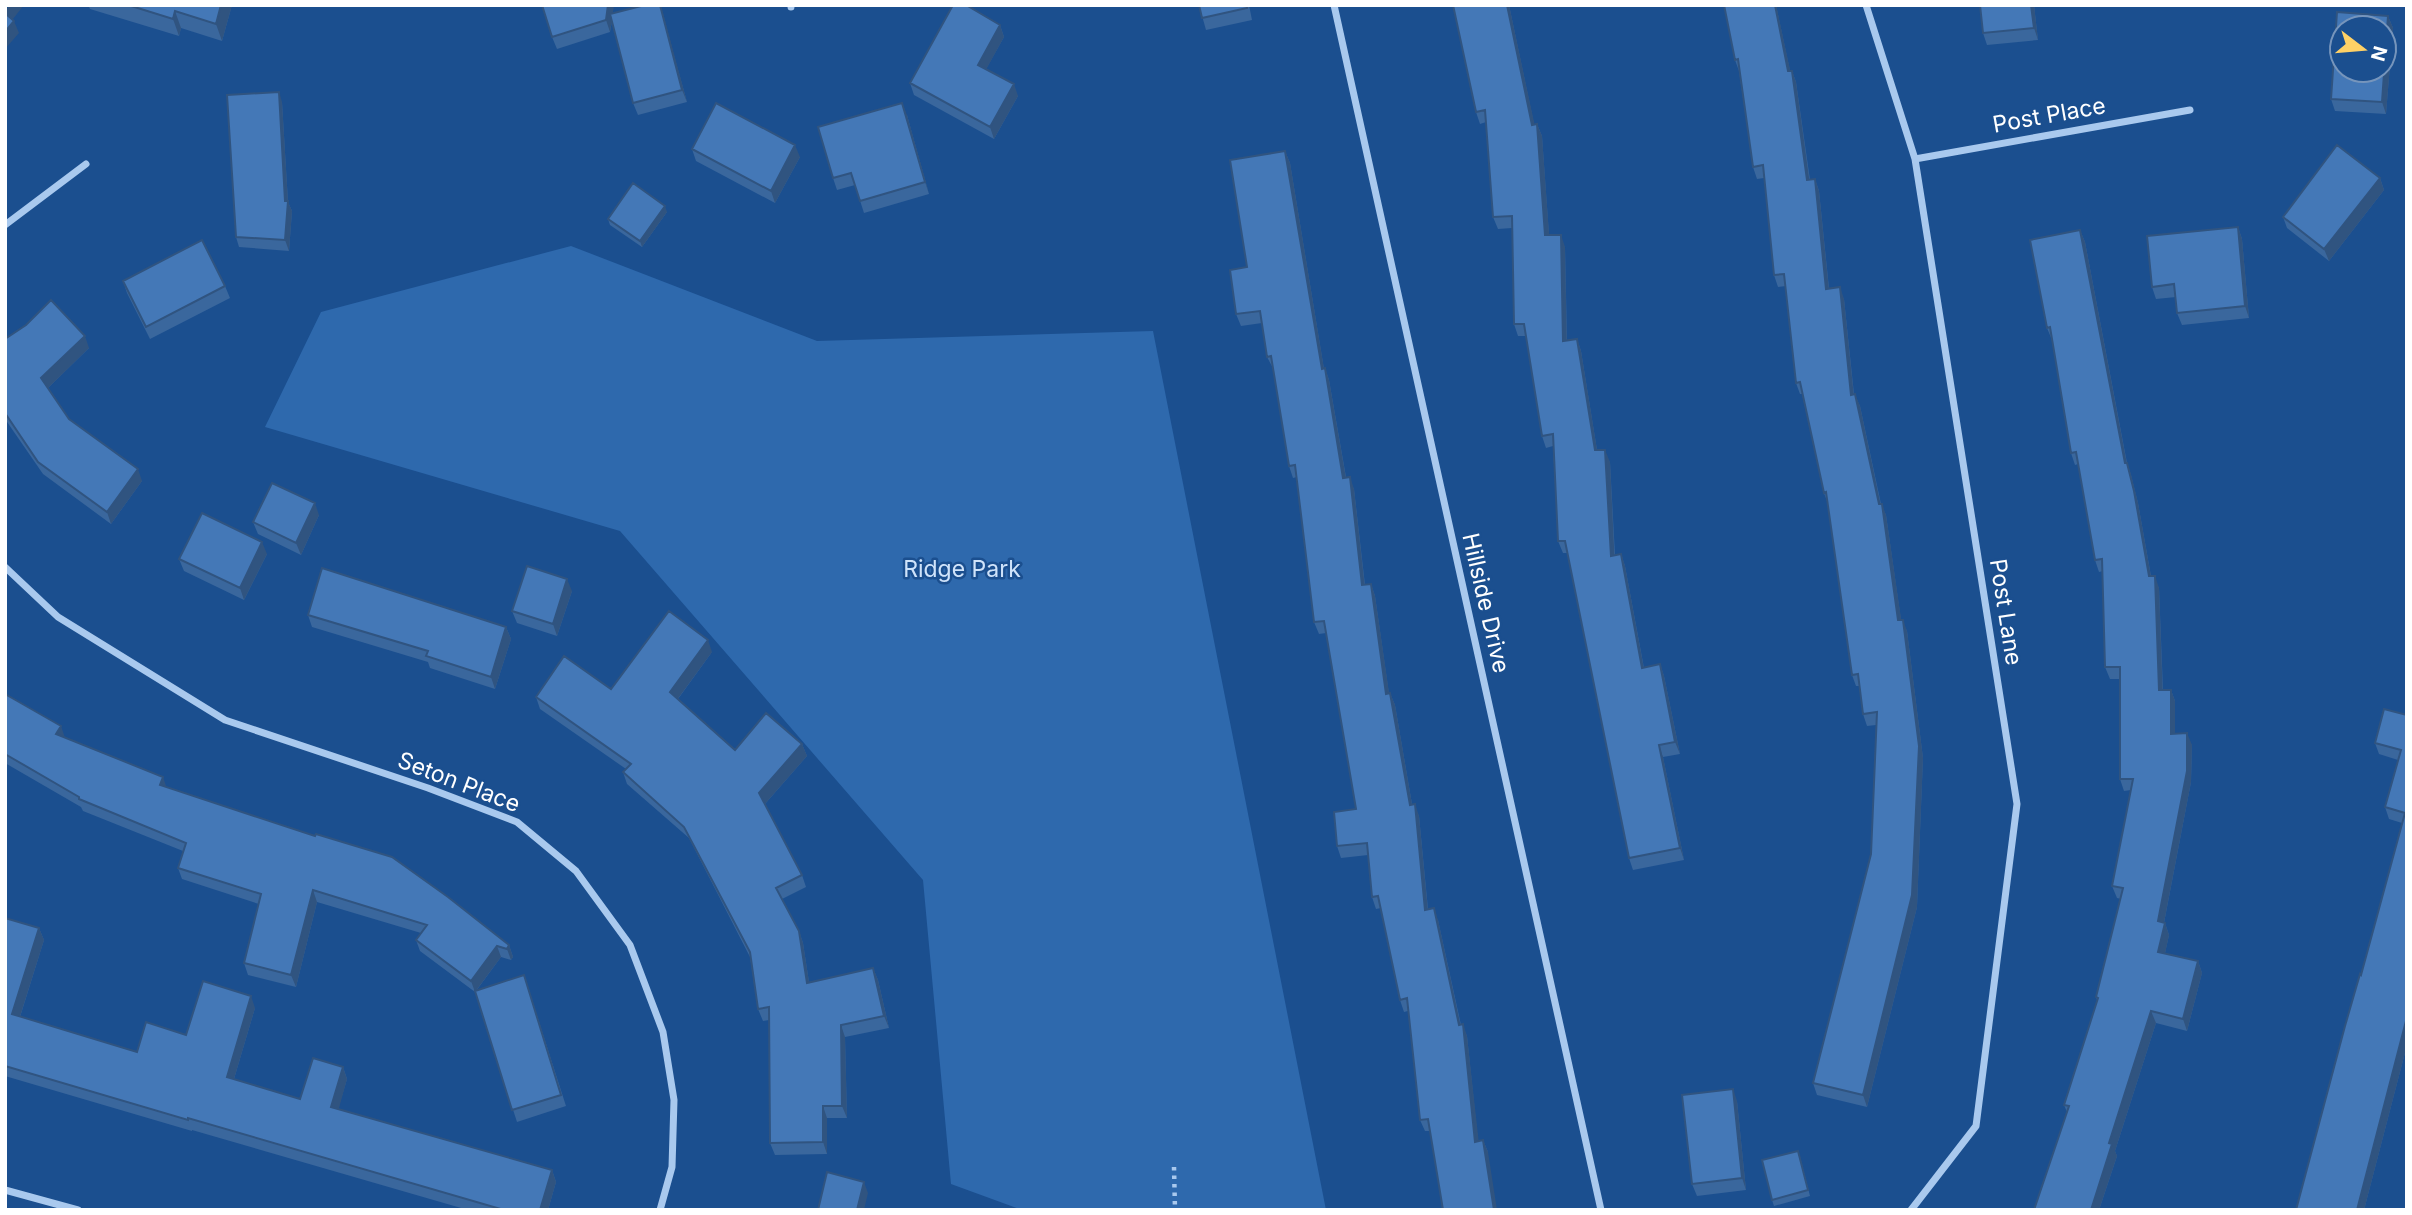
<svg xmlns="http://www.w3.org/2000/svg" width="2412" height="1215" viewBox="0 0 2412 1215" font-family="Inter,sans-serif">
	<rect width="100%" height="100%" fill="#1b4f8f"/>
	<!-- green -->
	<path fill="#2e69ad" d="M571 246 817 341 1153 331 1326 1210H1022L951 1184 923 880 620 531 265 427 321 312Z"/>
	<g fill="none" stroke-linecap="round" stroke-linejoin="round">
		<!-- path -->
		<path stroke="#a9c9ee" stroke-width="4.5" stroke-dasharray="3.5 5" stroke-linecap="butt" d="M1174 1167 1175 1210"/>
		<!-- street -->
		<path stroke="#a9c9ee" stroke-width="7" d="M791 5V7
			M1334 5 1601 1210
			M1866 5 1915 159 2017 804 1976 1126 1911 1210
			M1915 159 2190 110
			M5 225 86 164
			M5 567 58 617 225 720 428 788 517 822 576 871 630 945 663 1032 674 1100 672 1167 660 1210
			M5 1190 78 1210"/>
	</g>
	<!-- wall -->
	<path fill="#3a679d" d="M88 5H232L222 41 181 28 179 36 90 9Z
		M660 5 687 102 638 115 633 103 612 21 610 32 557 49 552 37 613 14Z
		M1199 5H1249L1252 20 1206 30Z
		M1453 5H1509L1534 124H1537L1542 136 1549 235 1565 247 1567 340 1577 339 1581 351 1597 450 1610 462 1615 555 1621 554 1625 566 1644 668 1660 664 1664 676 1680 754 1663 757 1684 860 1633 870 1629 858 1567 553H1563L1558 541 1553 446 1546 448 1542 436 1526 336H1518L1514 324 1512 228 1498 229 1493 217 1486 122 1480 124 1476 112Z
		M1724 5H1776L1790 71H1792L1796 82 1810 180 1815 179 1819 191 1829 288 1844 299 1854 394 1860 406 1881 504 1886 515 1901 620 1907 631 1923 758 1917 907 1867 1107 1817 1095 1813 1083 1871 854 1876 725 1867 726 1863 714 1859 686H1856L1852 675 1828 504 1824 493 1802 394H1800L1796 383 1786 286 1778 287 1774 275 1764 178 1757 179 1753 167 1739 71 1735 60Z
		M1980 5H2034L2038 40 1987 45 1983 33Z
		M2388 16 2393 28 2386 114 2335 111 2331 99Z
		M1000 25 1004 37 986 69 1018 96 994 139 914 95 910 83Z
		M282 102 288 202 292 211 289 251 239 247 236 237Z
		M907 115 929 194 864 213 855 185 837 190 833 178Z
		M692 149 800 157 775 203 696 161Z
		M1285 151 1290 163 1324 369 1325 368 1329 380 1346 477 1354 489 1365 585 1371 584 1375 596 1389 694 1390 693 1395 705 1412 804 1419 816 1428 909 1438 920 1461 1025 1467 1036 1478 1141 1483 1140 1488 1152 1430 1131H1425L1420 1120 1408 1011 1404 1012 1400 1000 1381 908 1376 909 1372 897 1368 855 1341 858 1337 846 1356 809 1326 633 1319 634 1314 622 1297 477 1293 478 1289 466 1273 368 1267 357 1262 323 1241 326 1236 314Z
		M2380 178 2384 190 2329 261 2287 228 2283 217Z
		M667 212 642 247 610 225 608 219Z
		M2238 227 2242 239 2249 318 2182 325 2177 313 2176 297 2156 299 2152 287Z
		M2080 230 2085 242 2127 463 2131 475 2138 503 2151 576 2159 588 2163 690H2171L2175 701V734L2192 745 2191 782 2164 923H2165L2169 935 2165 953 2198 961 2202 973 2187 1031 2156 1023 2115 1151 2117 1156 2099 1210H2034L2067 1112 2064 1105 2097 1000 2096 997 2121 899 2117 898 2112 886 2131 790 2124 791 2120 779V679H2110L2105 667 2103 571 2099 572 2095 560 2078 464 2075 465 2071 453 2052 340 2047 328Z
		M123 281 225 286 230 298 150 339 127 293Z
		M5 339 89 348 48 388 69 419 142 481 111 524 43 474 5 419Z
		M319 515 301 555 258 534 253 522Z
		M267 554 244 600 184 571 179 559Z
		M572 591 557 636 517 623 512 611Z
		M308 615 506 627 511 639 495 689 430 668 428 662 312 627Z
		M712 652 678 699 735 750 802 744 807 756 765 804 802 875 806 887 782 899 799 931 803 943 809 982 873 968 878 980 889 1028 845 1037 847 1118H827V1154L775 1155 770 1143 769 1020 763 1021 758 1009 750 957 689 838 627 784 623 772 626 769 540 709 536 697 611 689Z
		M5 694 65 738 167 788 509 945 513 957 511 960 501 957 476 991 524 975 566 1106 517 1122 475 992 420 951 416 940 421 933 317 902 296 987 248 975 244 963 259 904 182 879 178 868 183 851 83 811 81 807 5 763Z
		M2407 715V1045L2364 1210H2296L2361 975 2402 823 2389 819 2385 807 2398 760 2379 754 2375 743Z
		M5 918 39 928 44 940 20 1017 137 1052 186 1035 255 1008 234 1079 300 1099 343 1067 347 1079 338 1109 552 1170 556 1182 548 1210H468L192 1130V1131L5 1076Z
		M1737 1101 1746 1190 1697 1196 1692 1184Z
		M1800 1157 1810 1196 1774 1206 1772 1200Z"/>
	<!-- shaded-wall -->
	<path fill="#305480" d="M10 5H24L9 24 5 15V11Z
		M221 5H232L222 41 216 24Z
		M608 5H614L610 32 606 20Z
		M660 5 663 13 687 102 682 90Z
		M1507 5H1509L1537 136 1532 125Z
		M1775 5H1776L1793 83 1788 71Z
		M2031 5H2034L2038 40 2034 28Z
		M175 11 181 28 179 36 173 19Z
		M2388 16 2393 28 2386 114 2382 102Z
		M14 21 19 33 5 49V32Z
		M1000 25 1004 37 982 77 978 65Z
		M1792 71 1796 82 1811 192 1807 180Z
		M1014 84 1018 96 994 139 990 127Z
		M279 92 282 102 288 202 292 211 289 251 285 240V201Z
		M902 103 907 115 929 194 925 182Z
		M1537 124 1542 136 1550 247 1545 235Z
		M795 145 800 157 775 203 771 191Z
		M1285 151 1290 163 1326 381 1322 369Z
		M2380 178 2384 190 2329 261 2324 249Z
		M1815 179 1819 191 1830 300 1826 289Z
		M665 206 667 212 642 247 640 241Z
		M2238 227 2242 239 2249 318 2245 306Z
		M2080 230 2085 242 2129 475 2125 463Z
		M1561 235 1565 247 1567 353 1563 341Z
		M1840 287 1844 299 1855 407 1851 395Z
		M85 336 89 348 46 390 41 378Z
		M1577 339 1581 351 1599 462 1595 450Z
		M1325 368 1329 380 1348 490 1343 478Z
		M1855 394 1860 406 1883 516 1879 504Z
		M1605 450 1610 462 1615 568 1611 556Z
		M2127 463 2131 475 2138 503 2153 588 2149 576Z
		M138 469 142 481 111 524 107 512Z
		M1350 477 1354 489 1366 597 1362 585Z
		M315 503 319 515 301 555 296 543Z
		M1882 504 1886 515 1903 632 1898 620Z
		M262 542 267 554 244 600 240 588Z
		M1621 554 1625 566 1646 680 1642 668Z
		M2155 576 2159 588 2163 701 2159 690Z
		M567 579 572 591 557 636 553 624Z
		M1371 584 1375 596 1391 706 1386 694Z
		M1903 620 1907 631 1923 758 1917 907 1867 1107 1863 1095Z
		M506 627 511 639 495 689 491 677Z
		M708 640 712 652 674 704 670 692Z
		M1660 664 1664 676 1680 754 1675 742Z
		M2171 690 2175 701V746L2171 734Z
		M1390 693 1395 705 1414 816 1410 805Z
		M61 726 65 738 56 734Z
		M2187 733 2192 745 2191 782 2162 933 2158 921Z
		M802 744 807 756 764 805 759 793Z
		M1659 745 1663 757 1684 860 1680 848Z
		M163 777 167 789 160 785Z
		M1415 804 1419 816 1429 922 1425 910Z
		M313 890 317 902 296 987 291 975Z
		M1434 908 1438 920 1463 1037 1459 1025Z
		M2165 923 2169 935 2163 963 2158 952Z
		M39 928 44 940 17 1026 12 1014Z
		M799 931 803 943 811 995 807 983Z
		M509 945 513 957 511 960 507 949Z
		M497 946 501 957 475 992 471 981Z
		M2198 961 2202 973 2187 1031 2183 1019Z
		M873 968 878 980 889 1028 884 1016Z
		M251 996 255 1008 231 1089 227 1077Z
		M2151 1011 2156 1023 2115 1151 2117 1156 2099 1210H2091L2109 1143Z
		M2407 1017V1045L2364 1210H2357Z
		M1463 1024 1467 1036 1480 1153 1475 1142Z
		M841 1025 845 1037 847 1118 842 1106Z
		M343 1067 347 1079 336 1119 331 1107Z
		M1733 1089 1737 1101 1746 1190 1742 1178Z
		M823 1106 827 1118V1154L823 1142Z
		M1483 1140 1488 1152 1497 1210H1494Z
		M552 1170 556 1182 548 1210H540Z
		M864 1182 868 1193 864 1210H857Z"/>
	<!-- building -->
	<path fill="#4478b7" stroke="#305480" stroke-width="2" fill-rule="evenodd" d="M128 5H221L216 24 175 11 173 19Z
		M542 5H608L606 20 552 37Z
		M645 5H660L682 90 633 103 610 14Z
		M953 5H966L1000 25 978 65 1014 84 990 127 910 83Z
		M1199 5H1247V8L1202 18Z
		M1453 5H1507L1532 125 1537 124 1545 235H1561L1563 341 1577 339 1595 450H1605L1611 556 1621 554 1642 668 1660 664 1675 742 1659 745 1680 848 1629 858 1565 541H1558L1553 434 1542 436 1524 324H1514L1512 216 1493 217 1485 110 1476 112Z
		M1724 5H1775L1788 71H1792L1807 180 1815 179 1826 289 1840 287 1851 395 1855 394 1879 504H1882L1898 620H1903L1919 746 1912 895 1863 1095 1813 1083 1871 854 1877 712 1863 714 1858 674 1852 675 1826 492 1824 493 1800 382 1796 383 1784 274 1774 275 1763 165 1753 167 1738 59 1735 60Z
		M1980 5H2031L2034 28 1983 33Z
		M2337 12 2388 16 2382 102 2331 99ZM2342 28H2384V70H2342Z
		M5 13 14 21 5 32Z
		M279 92 285 201H288L285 240 236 237 227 95Z
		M716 103 795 145 771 191 692 149Z
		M902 103 925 182 860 201 851 173 833 178 818 127Z
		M2337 145 2380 178 2324 249 2283 217Z
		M1285 151 1322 369 1325 368 1343 478 1350 477 1362 585 1371 584 1386 694 1390 693 1410 805 1415 804 1425 910 1434 908 1459 1025 1463 1024 1475 1142 1483 1140 1494 1210H1443L1428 1119 1420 1120 1407 998 1400 1000 1378 896 1372 897 1367 843 1337 846 1334 812 1356 809 1324 621 1314 622 1295 465 1289 466 1271 356 1267 357 1260 311 1236 314 1230 270 1247 267 1230 160Z
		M633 183 665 206 640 241 608 219Z
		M2238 227 2245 306 2177 313 2174 284 2152 287 2147 236Z
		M2080 230 2125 463H2127L2134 491 2149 576H2155L2159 690H2171V734L2187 733V771L2158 921 2165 923 2158 952 2198 961 2183 1019 2151 1011 2109 1143 2112 1144 2091 1210H2034L2069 1106 2064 1105 2098 998 2096 997 2123 888 2112 886 2133 779H2120V667H2105L2102 559 2095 560 2076 452 2071 453 2050 327 2047 328 2030 240Z
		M202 240 225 286 146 327 123 281Z
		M51 300 85 336 41 378 69 419 138 469 107 512 38 462 5 413V339L26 325Z
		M272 483 315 503 296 543 253 522Z
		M202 513 262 542 240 588 179 559Z
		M527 566 567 579 553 624 512 611Z
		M322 568 506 627 491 677 426 656 428 651 308 615Z
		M669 611 708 640 670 692 735 750 766 713 802 744 759 793 802 875 776 888 799 931 807 983 873 968 884 1016 841 1025 842 1106H823V1142L770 1143 769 1007 758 1009 750 952 684 827 623 772 631 764 536 697 564 656 611 689Z
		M5 694 61 726 56 734 163 777 160 785 315 836 316 834 392 857 448 897 509 945 507 949 497 946 471 981 416 940 427 925 313 890 291 975 244 963 261 894 178 868 186 843 79 799V797L5 754Z
		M2384 709 2407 715V1017L2357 1210H2296L2345 1026 2360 974 2361 975 2405 813 2385 807 2401 750 2375 743Z
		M5 918 39 928 12 1014 137 1052 146 1022 186 1035 203 981 251 996 227 1077 300 1099 313 1058 343 1067 331 1107 552 1170 540 1210H504L188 1118V1120L5 1066Z
		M524 975 561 1095 512 1110 475 991Z
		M1733 1089 1742 1178 1692 1184 1682 1095Z
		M1798 1151 1808 1190 1772 1200 1762 1160Z
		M827 1172 864 1182 857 1210H818Z"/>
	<g text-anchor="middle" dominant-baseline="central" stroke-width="5" stroke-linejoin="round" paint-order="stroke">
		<!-- street labels -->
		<g font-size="23" fill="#fff" stroke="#1b4f8f">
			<text transform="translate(2049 115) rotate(-10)">Post Place</text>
			<text transform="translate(1486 603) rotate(77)">Hillside Drive</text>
			<text transform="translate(2006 612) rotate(81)">Post Lane</text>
			<text transform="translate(459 782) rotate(21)">Seton Place</text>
		</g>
		<!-- park labels -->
		<g font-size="23" fill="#cfe3fa" stroke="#1b4f8f">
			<text x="962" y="569">Ridge Park</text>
		</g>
	</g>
	<!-- border -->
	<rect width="2412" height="1215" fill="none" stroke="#ffffff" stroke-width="14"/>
	<!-- north arrow -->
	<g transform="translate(2363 49) rotate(106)"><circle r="33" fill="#1b4f8f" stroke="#7695bc" stroke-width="2"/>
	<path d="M0-5L12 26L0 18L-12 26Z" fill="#ffd166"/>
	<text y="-10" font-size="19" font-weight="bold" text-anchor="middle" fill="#ffffff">N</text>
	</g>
</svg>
